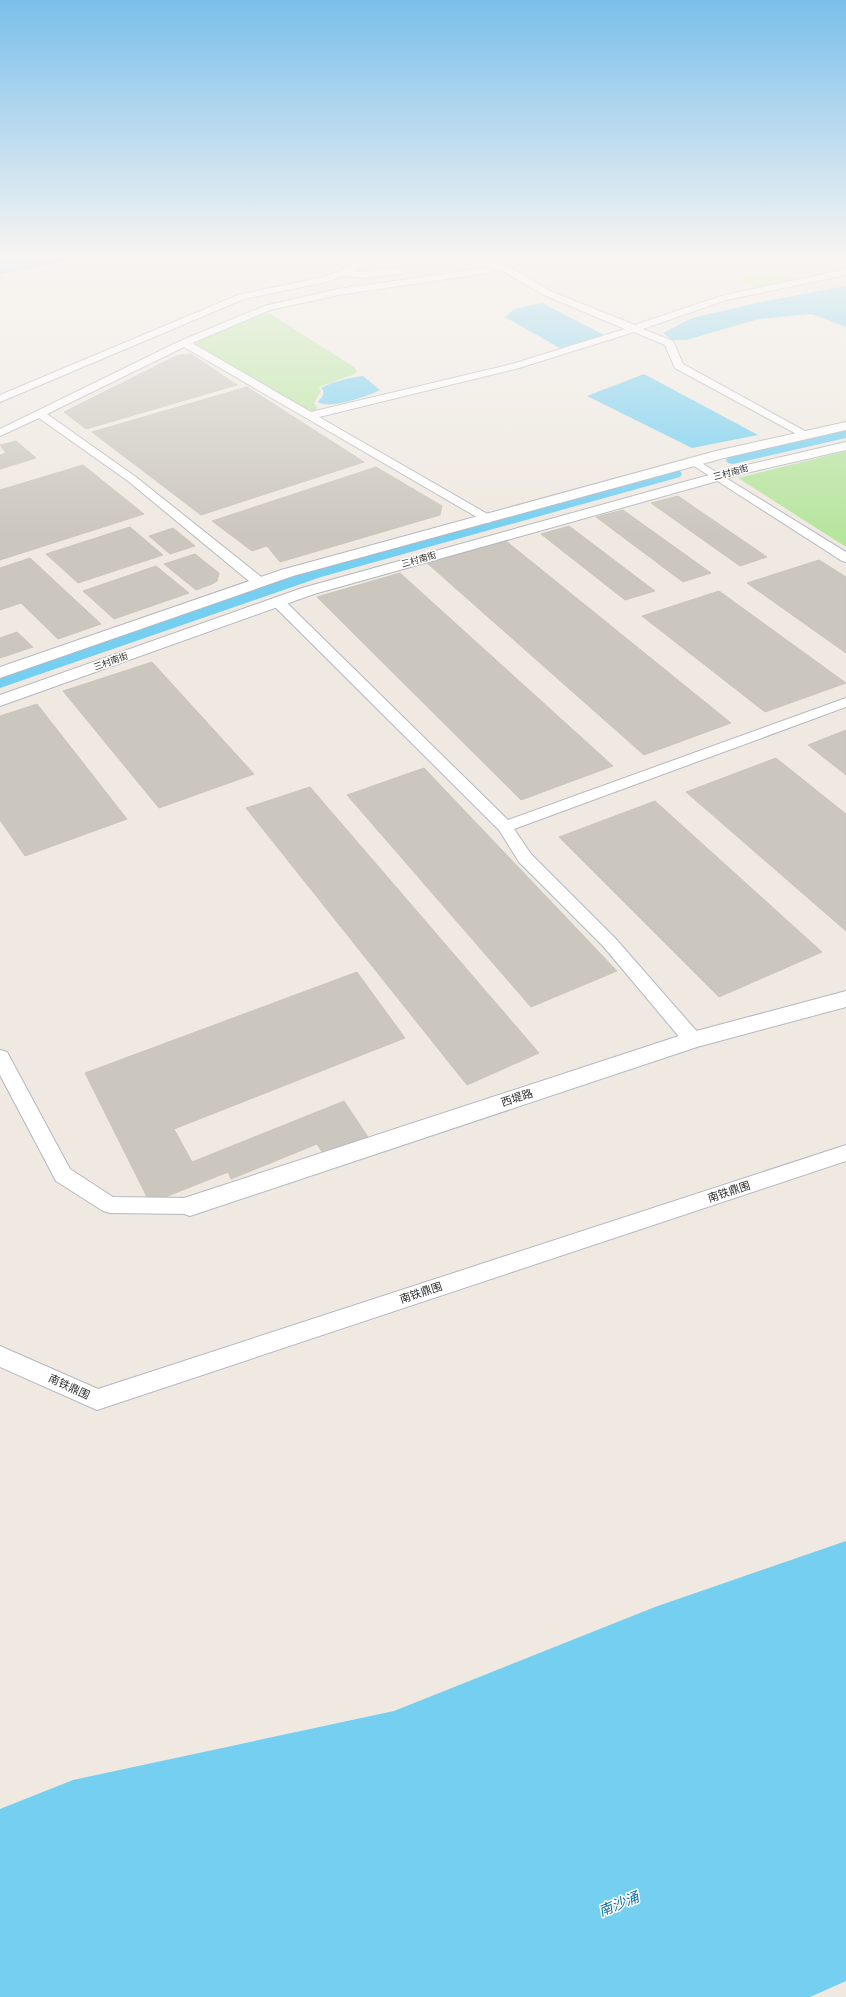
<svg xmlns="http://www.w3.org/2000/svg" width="846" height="1997" viewBox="0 0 846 1997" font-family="'Alegreya Sans','Noto Sans SC',sans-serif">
	<rect width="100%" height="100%" fill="#efe9e1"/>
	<!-- green -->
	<path fill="#b6e59e" d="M269 313 354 367 357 371 355 374 319 387 321 391 314 403 317 408 314 413 194 345C205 334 254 316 269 313Z
		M846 451V547L738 478Z"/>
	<!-- pitch -->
	<path fill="#c9ec9a" d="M779 272 794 280 755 288 739 280Z"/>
	<!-- water -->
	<path fill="#75cff0" d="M0 256H84L60 262 0 274Z
		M846 286V327L812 314 759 319 686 340H672L663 333 692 318 761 302Z
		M542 303 606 336 565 351 505 317 514 309Z
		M644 374 758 435 692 448 587 396Z
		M363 376 380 390C368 396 330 410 318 402 321 398 327 393 321 388 334 381 349 378 363 376Z
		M846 1541V1981L810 1997H0V1809L73 1780 394 1711 655 1607Z"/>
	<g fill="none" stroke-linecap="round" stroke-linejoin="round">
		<!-- canal -->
		<path fill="#75cff0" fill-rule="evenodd" d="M846 430V438L733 464 728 463 726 460 728 457Z
			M675 470 680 471 682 474 680 477 321 577 0 688V677L309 571Z"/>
	</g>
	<!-- building -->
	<path fill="#cbc7bf" stroke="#cbc5ba" d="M191 354 237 385 86 429 64 412 178 355Z
		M247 387 364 462 201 515 92 432Z
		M16 441 36 458 0 469V455L6 453 0 445Z
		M83 465 144 514 0 560V490Z
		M376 467 442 506 440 515 280 562 267 546 252 551 212 521Z
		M678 496 767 557 740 566 651 503Z
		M623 510 711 573 683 582 596 517Z
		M569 526 655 591 625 600 541 534Z
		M130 527 163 555 78 583 46 554Z
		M173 528 195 546 170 554 149 536Z
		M506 541 731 723 644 755 427 563Z
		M195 554 219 573 217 581 212 584 196 590 164 564Z
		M30 558 101 624 58 639 21 603 0 610V568Z
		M819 560 846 577V653L747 583Z
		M156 566 189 593 114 619 83 591Z
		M400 573 613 766 521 800 317 597Z
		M719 591 846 683 765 712 642 616Z
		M17 632 33 647 0 658V638Z
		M152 662 254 774 159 808 63 691Z
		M37 704 127 819 25 856 0 820V716Z
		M846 730V775L808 745Z
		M776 758 846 814V931L686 792Z
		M424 768 617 971 531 1007 347 795Z
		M310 787 539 1053 467 1085 246 808Z
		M655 801 822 952 719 997 559 837Z
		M357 972 405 1038 174 1129 192 1162 344 1101 368 1137 324 1155 317 1144 231 1179 228 1172 150 1203 85 1073Z"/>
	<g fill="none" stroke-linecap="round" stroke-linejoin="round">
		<!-- minor casing -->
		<g stroke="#b4b7c1" stroke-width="2">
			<path id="minor" d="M372 256H382L352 271 359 272 400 268 405 271 400 274 359 278 344 275 330 281 244 299 0 402V395L238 295 327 276Z
				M512 256H522L506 265 550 291 635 325 721 296 846 269V275L726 300 643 329 673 341 683 364 812 435 806 438 802 437 675 368 665 345 634 332 519 368 319 417 491 516 493 519 491 522 487 523 184 347 47 414 136 477 265 580 266 583 260 587 255 586 128 481 39 418 0 436V429L180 341 264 306 338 289 486 268 487 263 497 262ZM499 269 544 295 625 329 512 364 311 412 192 343 270 310 338 295 488 273Z
				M695 459 846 552V562L842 561 691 464 689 462Z
				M278 598 283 599 508 820 846 698V707L514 829 531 854 615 938 700 1035 702 1040 700 1045 693 1047 686 1045 603 946 519 862 499 830 273 605 271 602 273 599Z
				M0 1050 7 1052 70 1169 113 1197 190 1198 197 1200 200 1206 197 1212 190 1214 110 1213 103 1211 56 1181 0 1075Z
				M846 1145V1161L97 1410 0 1367V1346L98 1389Z"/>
		</g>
		<!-- tertiary casing -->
		<g stroke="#b4b7c1" stroke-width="2">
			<path id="tertiary" d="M846 422V430L724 458 293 576 0 678V667L281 570 716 451Z
				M846 442V450L746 473 314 594 0 706V695L302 588 738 467Z
				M846 991V1007L697 1047 190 1216 181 1213 177 1206 181 1199 685 1034Z"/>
		</g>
		<!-- minor -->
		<use href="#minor" fill="#fff" fill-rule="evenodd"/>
		<!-- tertiary -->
		<use href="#tertiary" fill="#fff" fill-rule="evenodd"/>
	</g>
	<!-- sky -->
	<linearGradient id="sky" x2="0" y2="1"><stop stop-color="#7abfeb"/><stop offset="0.48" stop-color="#f8f5f2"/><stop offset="1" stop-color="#f8f5f2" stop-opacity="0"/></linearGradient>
	<rect width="846" height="535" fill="url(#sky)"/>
	<g text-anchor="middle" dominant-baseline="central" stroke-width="3" stroke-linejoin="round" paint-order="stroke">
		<!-- far-street labels -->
		<g font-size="9" fill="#2e2e2e" stroke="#fff">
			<text transform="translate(731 473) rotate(-15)">三村南街</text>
			<text transform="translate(419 560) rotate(-16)">三村南街</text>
			<text transform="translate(111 662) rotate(-20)">三村南街</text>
		</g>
		<!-- street labels -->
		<g font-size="11" fill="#2e2e2e" stroke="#fff">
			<text transform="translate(517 1098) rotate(-18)">西堤路</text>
			<text transform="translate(729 1192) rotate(-18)">南铁鼎围</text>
			<text transform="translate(421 1293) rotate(-18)">南铁鼎围</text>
			<text transform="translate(69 1387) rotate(25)">南铁鼎围</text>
		</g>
		<!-- near-water labels -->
		<g font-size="14" font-style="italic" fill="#0d6fa3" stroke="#fff">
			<text transform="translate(619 1905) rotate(-22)">南沙涌</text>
		</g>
	</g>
</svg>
